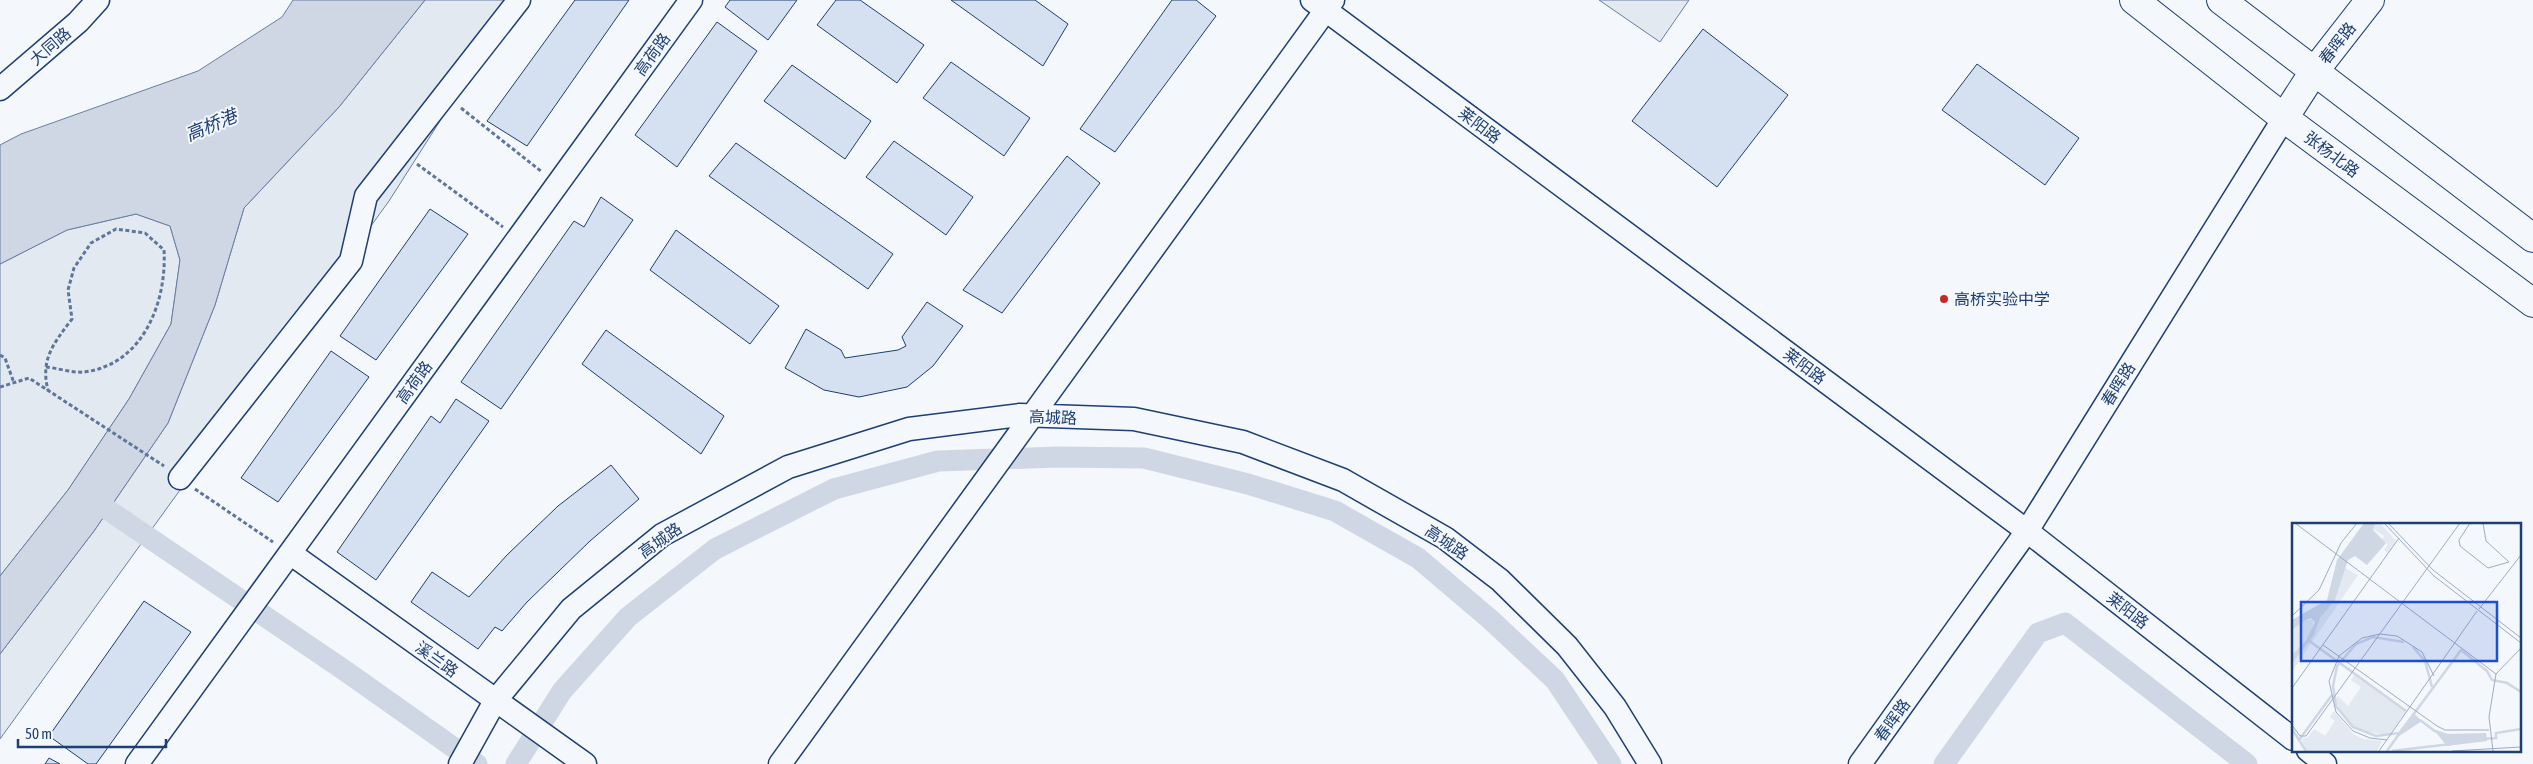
<svg xmlns="http://www.w3.org/2000/svg" width="2533" height="764" viewBox="0 0 2533 764" font-family="'Asap Condensed','Noto Sans SC',sans-serif">
	<rect width="100%" height="100%" fill="#f4f7fb"/>
	<!-- green -->
	<path fill="#e3e9f0" stroke="#687fa3" d="M425 0H517L389 201 0 739V654L94 531 168 423 215 305 244 208 339 107Z
		M1599 0H1689L1660 42Z
		M136 214 170 226 180 260 171 324 129 399 68 490 0 576V264L67 230Z"/>
	<!-- water -->
	<path fill="#cfd7e4" stroke="#687fa3" d="M293 0H425L339 107 244 208 215 305 168 423 94 531 0 654V576L68 490 129 399 171 324 180 260 170 226 136 214 67 230 0 264V145L21 134 198 71 282 17Z"/>
	<g fill="none" stroke-linecap="round" stroke-linejoin="round">
		<!-- canal -->
		<path stroke="#cfd7e4" stroke-width="21" d="M89 497 344 670 477 764
			M516 764 562 691 628 617 715 549 834 489 938 461 1058 457 1144 458 1248 484 1335 511 1418 558 1491 620 1555 680 1611 764
			M1944 764 2038 633 2065 623 2247 764"/>
	</g>
	<!-- building -->
	<path fill="#d5e0f0" stroke="#1d3f73" d="M575 0H629L527 146 487 121Z
		M730 0H797L768 40 725 7Z
		M836 0H860L924 45 897 83 817 25Z
		M951 0H1035L1068 24 1043 66Z
		M1172 0H1196L1216 16 1115 152 1080 129Z
		M717 22 757 51 677 167 635 135Z
		M1703 29 1788 95 1717 187 1632 121Z
		M951 62 1030 118 1004 156 923 98Z
		M1977 64 2079 138 2045 185 1942 110Z
		M792 65 871 121 845 159 764 101Z
		M894 141 973 197 946 235 866 177Z
		M736 143 893 254 868 289 709 176Z
		M1067 156 1100 183 1002 313 963 290Z
		M601 197 633 220 501 409 461 382 574 221 584 227Z
		M430 209 468 234 376 360 340 336Z
		M676 230 779 306 750 344 650 270Z
		M927 302 963 326 933 366 907 387 859 397 824 390 785 368 806 329 841 350 845 358 898 350 906 346 902 337Z
		M606 330 724 416 701 454 582 364Z
		M331 351 369 377 278 502 241 478Z
		M456 399 489 421 376 580 337 552 431 416 440 423Z
		M611 465 639 499 590 541 527 602 502 631 495 627 478 649 411 602 432 572 469 597 507 555 558 506Z
		M144 601 191 632 96 764H88L49 736Z
		M49 758 60 764H45Z"/>
	<g fill="none" stroke-linecap="round" stroke-linejoin="round">
		<!-- minor casing -->
		<g stroke="#1d3f73" stroke-width="25">
			<path id="minor" d="M1312 0 2027 531 2293 739
				M0 89 78 22 98 0
				M180 478 351 261 366 196 519 0
				M290 553 585 764
				M2308 750 2325 764
				M137 764 691 0
				M460 764 495 701 571 609 662 535 788 467 909 429 1020 415 1134 419 1243 442 1343 480 1445 538 1500 580 1567 646 1615 707 1650 764
				M780 764 1333 0
				M1860 764 2027 531 2284 118"/>
		</g>
		<!-- major casing -->
		<g stroke="#1d3f73" stroke-width="30">
			<path id="major" d="M2134 0 2284 118 2533 303
				M2221 0 2533 238
				M2284 118 2313 73 2370 0"/>
		</g>
		<!-- path -->
		<path stroke="#5e769c" stroke-width="3" stroke-dasharray="4 2.5" stroke-linecap="butt" d="M461 108 542 172
			M417 164 503 227
			M0 355 5 358 14 383
			M46 367C57 368 72 373 84 372 143 365 167 302 164 250L145 233 116 229 91 243 74 268 68 290 72 319C54 343 40 359 48 390
			M0 387 29 378 164 466
			M195 489 273 542"/>
		<!-- minor -->
		<use href="#minor" stroke="#f4f7fb" stroke-width="22"/>
		<!-- major -->
		<use href="#major" stroke="#f4f7fb" stroke-width="28"/>
	</g>
	<!-- markers -->
	<circle fill="#c62828" stroke="#f4f7fb" stroke-width="2" cx="1944" cy="299" r="5"/>
	<g text-anchor="middle" dominant-baseline="central" stroke-width="4" stroke-linejoin="round" paint-order="stroke">
		<!-- street labels -->
		<g font-size="16" fill="#1d3f73" stroke="#f4f7fb">
			<text transform="translate(2337 43) rotate(-52)">春晖路</text>
			<text transform="translate(50 46) rotate(-41)">大同路</text>
			<text transform="translate(652 54) rotate(-54)">高荷路</text>
			<text transform="translate(1480 125) rotate(37)">莱阳路</text>
			<text transform="translate(2332 154) rotate(37)">张杨北路</text>
			<text transform="translate(1805 366) rotate(37)">莱阳路</text>
			<text transform="translate(414 382) rotate(-54)">高荷路</text>
			<text transform="translate(2118 384) rotate(-58)">春晖路</text>
			<text transform="translate(1053 417) rotate(2)">高城路</text>
			<text transform="translate(660 540) rotate(-35)">高城路</text>
			<text transform="translate(1447 542) rotate(34)">高城路</text>
			<text transform="translate(2128 610) rotate(38)">莱阳路</text>
			<text transform="translate(437 659) rotate(36)">溪兰路</text>
			<text transform="translate(1892 720) rotate(-54)">春晖路</text>
		</g>
		<!-- poi labels -->
		<g font-size="16" fill="#1d3f73" stroke="#f4f7fb" text-anchor="start">
			<text x="1954" y="299">高桥实验中学</text>
		</g>
		<!-- water labels -->
		<g font-size="18" font-style="italic" fill="#1d3f73" stroke="#f4f7fb">
			<text transform="translate(211 125) rotate(-23)">高桥港</text>
		</g>
	</g>
	<!-- overview -->
	<g transform="translate(2292 523)">
		<rect width="229" height="229" fill="#f4f7fb"/>
		<path d="M83 0H88L104 18 96 30 92 27 96 21 90 17 92 13 80 5ZM53 45 66 52 0 148V141L16 120 28 95 43 77ZM22 96 19 110 0 132V107L14 97ZM62 152 114 189 97 212 69 208 60 202 48 186 43 177 46 173 56 183 69 164 59 157ZM42 188 61 211 71 216 90 218 85 228H15L9 216 16 214 22 206 33 213 43 198 38 194Z" fill="#e3e9f0"/>
		<path d="M72 0H83L81 7 94 20 75 42 63 33 56 37 43 77 28 95 22 112 0 141V132L14 117 23 99 19 95 14 97 0 107V97L35 77 45 37ZM121 190 130 198 107 213 105 211ZM141 206 156 211 194 210 195 218 155 223Z" fill="#cfd7e4"/>
		<path fill="none" stroke="#cfd7e4" stroke-width="2.5" d="M16 117 114 188M121 124 133 138 140 164M121 192 169 127 195 148 200 157 215 160 229 169M128 197 144 209M0 206 14 228M107 210 84 213 61 204 44 183 41 163 45 143 64 121 81 114 112 119M191 216 204 215V210L229 206M7 217 40 172M95 228 107 211M100 228 159 221"/>
		<path fill="none" stroke="#9eadc5" stroke-width="1" d="M3 0 204 151 197 194 201 228M92 0 142 53 229 120M96 0 141 47 229 115M178 0 167 17 168 23 196 45 217 39M191 0 194 18 217 39M187 86 229 32M0 93 27 67 49 20 65 0M31 122 145 203 153 207H197M204 151 229 125M0 165 107 15M0 202 8 213H14L168 0M95 217 78 215 61 208 44 189 37 158 47 133 70 115 88 111 105 113 130 129 142 153M87 228 185 88M160 228 229 224"/>
		<path fill="#1d4ed8" fill-opacity="0.15" stroke="#1d4ed8" stroke-width="2.5" d="M9 79H205V138H9Z"/>
		<rect width="229" height="229" fill="none" stroke="#1d3f73" stroke-width="2.5"/>
	</g>
	<!-- scale -->
	<path d="M18 739v8h148v-8" fill="none" stroke="#1d3f73" stroke-width="2.5"/>
	<text x="25" y="739" font-size="15" fill="#1d3f73" stroke="#f4f7fb" stroke-width="4" paint-order="stroke">50 m</text>
</svg>
